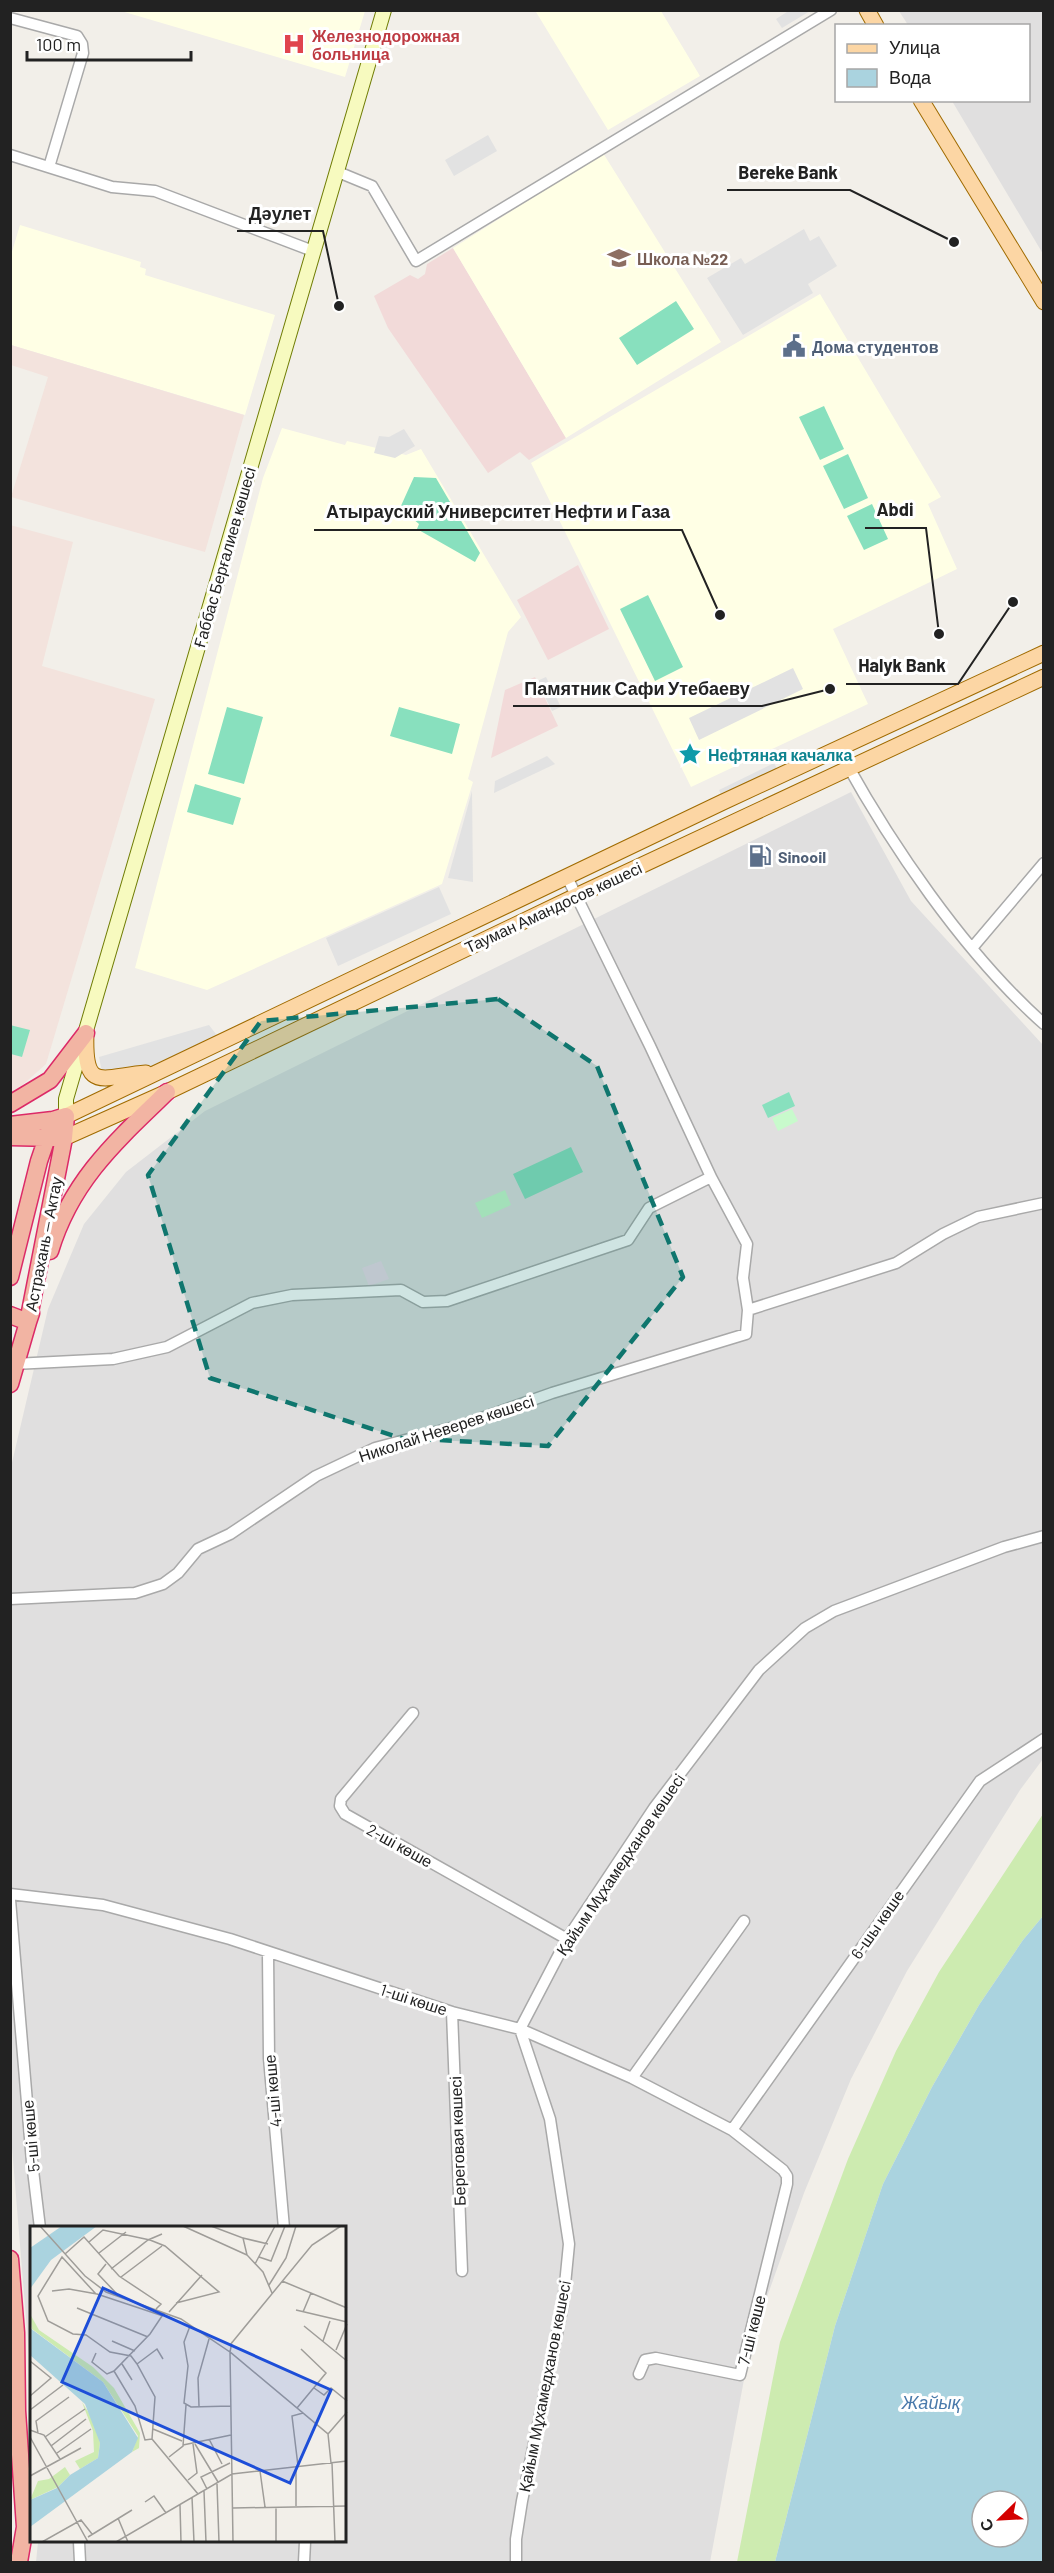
<svg xmlns="http://www.w3.org/2000/svg" width="1054" height="2573" viewBox="0 0 1054 2573" font-family="Barlow,sans-serif">
	<rect width="100%" height="100%" fill="#f2efe9"/>
	<!-- residential -->
	<path fill="#e0dfdf" d="M899 11H1043V254L952 101 1028 100V26L908 25Z
		M851 792 911 901 1043 1045V1759L1020 1790 907 1971 851 2079 804 2193 751 2342 710 2562H36L38 2542H345V2228H32V2391L10 2123V1471L48 1309 84 1224 126 1172 205 1111Z"/>
	<!-- commercial -->
	<path fill="#f2dad9" d="M453 248 566 438 529 460 520 452 488 473 388 328 374 296 410 275 418 279 425 274 427 264Z
		M578 565 609 629 548 660 517 600Z
		M535 677 558 726 491 758 505 690Z"/>
	<!-- industrial -->
	<path fill="#ebdbe8" d="M381 1261 389 1279 369 1286 362 1268Z"/>
	<!-- education -->
	<path fill="#ffffe5" d="M121 11H365L345 77Z
		M538 11H661L700 76 608 130 536 12Z
		M603 153 721 342 566 438 453 248Z
		M20 225 141 262 140 267 146 269 145 275 275 315 245 415 11 345V255Z
		M820 294 941 497 928 504 957 569 833 629 868 704 691 787 531 463Z
		M282 428 345 445 347 441 406 455 421 449 521 617 508 632 468 779 473 782 442 884 207 990 135 968 263 478Z"/>
	<!-- military -->
	<path fill="#f3e3dd" d="M11 345 244 415 205 552 11 497 48 377 11 365Z
		M10 525 73 542 42 666 155 699 46 1064 10 1096Z"/>
	<!-- grass -->
	<path fill="#cdebb0" d="M1043 1814V1916L1023 1940 979 2005 932 2087 883 2184 835 2326 775 2562H737L780 2342 848 2159 896 2051 939 1972Z"/>
	<!-- park -->
	<path fill="#c8facc" d="M792 1109 798 1121 778 1131 772 1118Z
		M505 1190 511 1205 482 1218 475 1203Z"/>
	<!-- pitch -->
	<path fill="#88e0be" d="M676 301 694 329 637 365 619 338Z
		M824 406 844 449 820 460 799 417Z
		M848 454 868 498 844 509 823 466Z
		M414 477 436 478 480 553 475 562 417 529 419 524 400 508Z
		M872 504 888 539 864 550 847 516Z
		M648 595 683 667 655 681 620 609Z
		M227 707 263 717 244 784 208 774Z
		M399 707 460 724 452 754 390 736Z
		M195 784 241 798 233 825 187 812Z
		M10 1025 30 1030 22 1057 11 1054Z
		M789 1092 795 1106 768 1118 762 1105Z
		M571 1147 583 1172 525 1199 513 1174Z"/>
	<!-- parking -->
	<path fill="#e2e2e2" d="M790 10H810V11L782 28 776 19Z
		M488 135 497 151 454 176 445 160Z
		M804 229 810 241 819 236 837 266 808 284 813 293 743 335 707 278 741 258 745 264Z
		M404 429 415 446 395 458 374 453 379 436 389 437Z
		M793 668 803 689 699 740 689 718Z
		M546 677 561 707 552 711 537 681Z
		M547 756 555 764 494 793 495 781Z
		M774 763 779 772 723 799 719 790Z
		M472 791 473 882 448 878Z
		M439 887 451 914 338 966 326 938Z
		M209 1025 219 1038 106 1092 99 1057Z"/>
	<!-- water -->
	<path fill="#aad3df" fill-rule="evenodd" d="M1043 1916V2562H775L835 2326 883 2184 932 2087 979 2005 1023 1940ZM982 2501H1018V2537H982Z"/>
	<g fill="none" stroke-linecap="round" stroke-linejoin="round">
		<!-- minor casing -->
		<g stroke="#a9a9a9" stroke-width="13">
			<path id="minor" d="M10 18 77 36 82 44 83 53 49 167
				M10 155 112 187 155 191 313 251
				M338 172 372 186 416 261 831 10
				M838 748C888 841 965 954 1044 1024
				M972 948 1044 863
				M748 1310 896 1263 943 1234 978 1217 1044 1203
				M14 1364 113 1359 167 1347 252 1303 292 1295 401 1290 423 1302 447 1301 628 1240 649 1208 711 1177
				M10 1599 135 1593 163 1584 178 1573 198 1549 230 1534 316 1476 375 1448 462 1425 552 1393 746 1334 748 1310 743 1278 747 1244 711 1177 650 1046 567 877
				M413 1713 341 1799 340 1806 345 1814 567 1939
				M10 1894 103 1905 230 1939 452 2012 520 2029 632 2078 732 2130 783 2170 787 2176V2184L740 2375 656 2358 645 2360 639 2374
				M10 1900 32 2162 40 2228
				M268 1953 269 2058 284 2228
				M452 2012 462 2271
				M632 2078 744 1921
				M732 2130 980 1781 1044 1739
				M79 2542 80 2562
				M304 2562 305 2542
				M516 2562V2539L522 2501 563 2305 569 2244 550 2119 520 2029 567 1939 654 1808 759 1670 805 1628 834 1611 1004 1547 1044 1536"/>
		</g>
		<!-- secondary casing -->
		<g stroke="#707d05" stroke-width="16">
			<path id="secondary" d="M66 1116V1099L384 10"/>
		</g>
		<!-- primary casing -->
		<g stroke="#a06b00" stroke-width="17">
			<path id="primary" d="M867 10 876 26
				M921 100 1044 302
				M86 1033C84 1093 100 1077 146 1073
				M66 1116 723 802 1044 653
				M64 1138 167 1092 576 896 1044 677"/>
		</g>
		<!-- trunk casing -->
		<g stroke="#dc2a67" stroke-width="19">
			<path id="trunk" d="M10 1104 50 1080 86 1033
				M10 1125 53 1120 66 1116 64 1138 28 1322 10 1384
				M10 1137 55 1138
				M50 1251C71 1181 116 1141 167 1092
				M10 1277 39 1161 53 1120
				M10 1315 28 1322 31 1313
				M10 2259 16 2333 17 2411 25 2527 19 2562"/>
		</g>
		<!-- minor -->
		<use href="#minor" stroke="#fff" stroke-width="10"/>
		<!-- secondary -->
		<use href="#secondary" stroke="#f7fabf" stroke-width="14"/>
		<!-- primary -->
		<use href="#primary" stroke="#fcd6a4" stroke-width="15"/>
		<!-- trunk -->
		<use href="#trunk" stroke="#f2b4a3" stroke-width="16"/>
	</g>
	<!-- marked area -->
	<path fill="#0f766e" fill-opacity="0.2" stroke="#0f766e" stroke-width="4.5" stroke-dasharray="12 8" stroke-linejoin="round" d="M498 999 597 1066 683 1277 548 1446 401 1438 210 1378 148 1175 261 1021Z"/>
	<!-- icons -->
	<defs>
		<g id="hospital-bare" transform="scale(1.8)"><path d="M-5-5h3v3.5h4V-5h3V5h-3V1.5h-4V5h-3Z" fill="#e0444e" stroke="#fff" stroke-width="2.5" paint-order="stroke"/></g>
		<g id="school-bare" transform="scale(1.8)"><path d="M0-5L7-2L0 1L-7-2ZM-4 1L0 2.5L4 1V4Q0 6-4 4Z" fill="#8d6e63" stroke="#fff" stroke-width="2.5" paint-order="stroke"/></g>
		<g id="civic-bare" transform="scale(1.8)"><path d="M-.6-6.5H3V-4.5H.6V-3L4-1V1h2V6H-6V1h2V-1L-.6-3ZM-1.2 2.5V6h2.4V2.5Z" fill="#5c6f8a" stroke="#fff" stroke-width="2.5" paint-order="stroke"/></g>
		<g id="sight-bare" transform="scale(1.8)"><path d="M0-6L1.8-2.2L6-1.7L2.9 1.2L3.7 5.4L0 3.3L-3.7 5.4L-2.9 1.2L-6-1.7L-1.8-2.2Z" fill="#0f9aa8" stroke="#fff" stroke-width="2.5" paint-order="stroke"/></g>
		<g id="fuel-bare" transform="scale(1.8)"><path d="M-5.5-6h7V0h2V4h1.3V-2.5L3-4.5l.8-.8L6-3V5H2.5V1h-1V6h-7ZM-4.2-4.7v3.2H.2V-4.7Z" fill="#5c6f8a" stroke="#fff" stroke-width="2.5" paint-order="stroke"/></g>
	</defs>
	<g fill-rule="evenodd">
		<use href="#hospital-bare" x="294" y="44"/>
		<use href="#school-bare" x="619" y="258"/>
		<use href="#civic-bare" x="794" y="346"/>
		<use href="#sight-bare" x="690" y="754"/>
		<use href="#fuel-bare" x="760" y="856"/>
	</g>
	<g text-anchor="middle" dominant-baseline="central" stroke-width="6" stroke-linejoin="round" paint-order="stroke">
		<!-- health labels -->
		<g font-size="16" font-weight="bold" fill="#be3a42" stroke="#fff" text-anchor="start">
			<text x="312" y="35">Железнодорожная<tspan x="312" dy="18">больница</tspan></text>
		</g>
		<!-- education labels -->
		<g font-size="16" font-weight="bold" fill="#785e54" stroke="#fff" text-anchor="start">
			<text x="637" y="258">Школа №22</text>
		</g>
		<!-- service labels -->
		<g font-size="16" font-weight="bold" fill="#4e5e75" stroke="#fff" text-anchor="start">
			<text x="812" y="346">Дома студентов</text>
			<text x="778" y="856">Sinooil</text>
		</g>
		<!-- street labels -->
		<g font-size="16" fill="#222" stroke="#fff">
			<text transform="translate(224 557) rotate(-74)">Ғаббас Берғалиев көшесі</text>
			<text transform="translate(553 907) rotate(-25)">Тауман Амандосов көшесі</text>
			<text transform="translate(43 1244) rotate(-79)">Астрахань — Актау</text>
			<text transform="translate(446 1428) rotate(-18)">Николай Неверев көшесі</text>
			<text transform="translate(400 1845) rotate(29)">2-ші көше</text>
			<text transform="translate(620 1864) rotate(-56)">Қайым Мұхамедханов көшесi</text>
			<text transform="translate(877 1924) rotate(-55)">6-шы көше</text>
			<text transform="translate(414 1999) rotate(18)">1-ші көше</text>
			<text transform="translate(272 2091) rotate(-95)">4-шi көше</text>
			<text transform="translate(30 2136) rotate(-95)">5-шi көше</text>
			<text transform="translate(457 2141) rotate(-92)">Береговая көшесі</text>
			<text transform="translate(751 2330) rotate(-76)">7-шi көше</text>
			<text transform="translate(544 2386) rotate(-79)">Қайым Мұхамедханов көшесi</text>
		</g>
		<!-- culture labels -->
		<g font-size="16" font-weight="bold" fill="#0d838f" stroke="#fff" text-anchor="start">
			<text x="708" y="754">Нефтяная качалка</text>
		</g>
		<!-- water labels -->
		<g font-size="18" font-style="italic" fill="#4a7aab" stroke="#fff">
			<text x="931" y="2402">Жайық</text>
		</g>
	</g>
	<!-- overview -->
	<g transform="translate(30 2226)">
		<rect width="316" height="316" fill="#f2efe9"/>
		<path d="M0 88 9 104 63 141 84 162 110 207 109 222 102 226 108 210 73 156 2 103ZM52 176 67 200 70 217 68 232 50 243 45 235 64 226 63 205ZM35 241 40 249 28 261 0 274 8 255 19 253Z" fill="#cdebb0"/>
		<path d="M32 0H67L21 34 0 63V22ZM0 102 73 156 108 212 102 226 0 301V274L27 262 40 249 68 232 70 217 55 178 0 129Z" fill="#aad3df"/>
		<path fill="none" stroke="#9f9d99" stroke-width="1.5" d="M10 0 55 50 76 66 151 93 200 126 202 116M153 0 217 29M181 0 213 12 217 29 233 46 242 67M213 12 238 18M59 16 73 4 120 14 135 20 189 66 146 77M69 27 96 6M35 28 54 11 89 50 131 78 126 83M229 31 241 35 255 0M76 38 68 48 87 68M225 38 245 0M81 43 118 14 132 8M91 51 132 20M252 55 317 82M239 59 256 32 266 0M22 65 39 63 67 68 133 90M66 68 32 31 8 70 18 95 43 108 56 109 80 126 101 130 107 138 125 171 122 213M47 82 118 111M266 84 317 96M139 86 172 49M273 86 281 67M160 100 154 116 158 140 154 177 161 181 201 180M274 100 317 135M82 115 105 125M293 115 300 95M200 119 282 19 311 0M306 124 317 98M66 127 62 136 77 148 84 145 120 108 134 87M0 135 21 152 0 170M92 138 102 154M107 138 127 123 133 133M84 145 105 180 115 214 122 213M284 162 294 169 301 162 317 175M169 180 168 152 179 113M267 182 296 147 271 123M0 184 33 159M123 203 152 215M0 204 14 209 30 233M8 207 6 195 39 171M298 208 317 186M0 211 58 316M15 211 55 183M122 213 168 268M179 213 192 238M165 218 188 256M153 219 201 209M21 220 56 193M27 227 61 203M139 231 153 220 156 179M302 237 305 316M266 240V280M268 240 262 190 273 187M230 245 235 281M0 250 51 222M158 254 167 247 163 218M187 258 189 316M177 263 171 251 200 237M174 265 176 316M162 271 164 316M115 276 124 270 136 287M150 279 151 316M203 282 317 280M88 292 98 316M58 311 102 284M12 316 51 294 62 308M86 316 202 248 317 235M203 316 200 126 298 208 301 237M246 316V281M266 316 317 315"/>
		<path fill="#1d4ed8" fill-opacity="0.15" stroke="#1d4ed8" stroke-width="3" d="M73 62 301 164 260 257 32 156Z"/>
		<rect width="316" height="316" fill="none" stroke="#222" stroke-width="3"/>
	</g>
	<!-- callouts -->
	<path fill="none" stroke="#222" stroke-width="2" d="M954 242L850 190H727M339 306L323 231H237M939 634L926 528H865M720 615L682 530H314M1013 602L958 684H846M830 689L762 706H513"/>
	<g fill="#222" stroke="#fff" stroke-width="2">
		<circle cx="954" cy="242" r="6"/>
		<circle cx="339" cy="306" r="6"/>
		<circle cx="939" cy="634" r="6"/>
		<circle cx="720" cy="615" r="6"/>
		<circle cx="1013" cy="602" r="6"/>
		<circle cx="830" cy="689" r="6"/>
	</g>
	<g font-size="18" text-anchor="middle" font-weight="bold" fill="#222" stroke="#fff" stroke-width="6" stroke-linejoin="round" paint-order="stroke">
		<text x="788" y="179">Bereke Bank</text>
		<text x="280" y="220">Дәулет</text>
		<text x="895" y="516">Abdi</text>
		<text x="498" y="518">Атырауский Университет Нефти и Газа</text>
		<text x="902" y="672">Halyk Bank</text>
		<text x="637" y="695">Памятник Сафи Утебаеву</text>
	</g>
	<!-- border -->
	<rect width="1054" height="2573" fill="none" stroke="#222222" stroke-width="24"/>
	<!-- legend -->
	<rect x="835" y="24" width="195" height="78" fill="#ffffff" stroke="#a7a7a7" stroke-width="1.5"/>
	<rect x="847" y="44" width="30" height="9" fill="#fcd6a4" stroke="#a7a7a7" stroke-width="1.5"/>
	<text x="889" y="54" font-size="18" fill="#222222">Улица</text>
	<rect x="847" y="69" width="30" height="18" fill="#aad3df" stroke="#a7a7a7" stroke-width="1.5"/>
	<text x="889" y="84" font-size="18" fill="#222222">Вода</text>
	<!-- north arrow -->
	<g transform="translate(1000 2519) rotate(246)"><circle r="28" fill="#ffffff" stroke="#a7a7a7" stroke-width="1.5"/>
	<path d="M0-4.5L10 22L0 15L-10 22Z" fill="#d40000"/>
	<text y="-9" font-size="16" font-weight="bold" text-anchor="middle" fill="#222222">С</text>
	</g>
	<!-- scale -->
	<path d="M27 51v9h164v-9" fill="none" stroke="#222222" stroke-width="3"/>
	<text x="36" y="51" font-size="18" fill="#222222" stroke="#ffffff" stroke-width="4.5" paint-order="stroke">100 m</text>
</svg>
